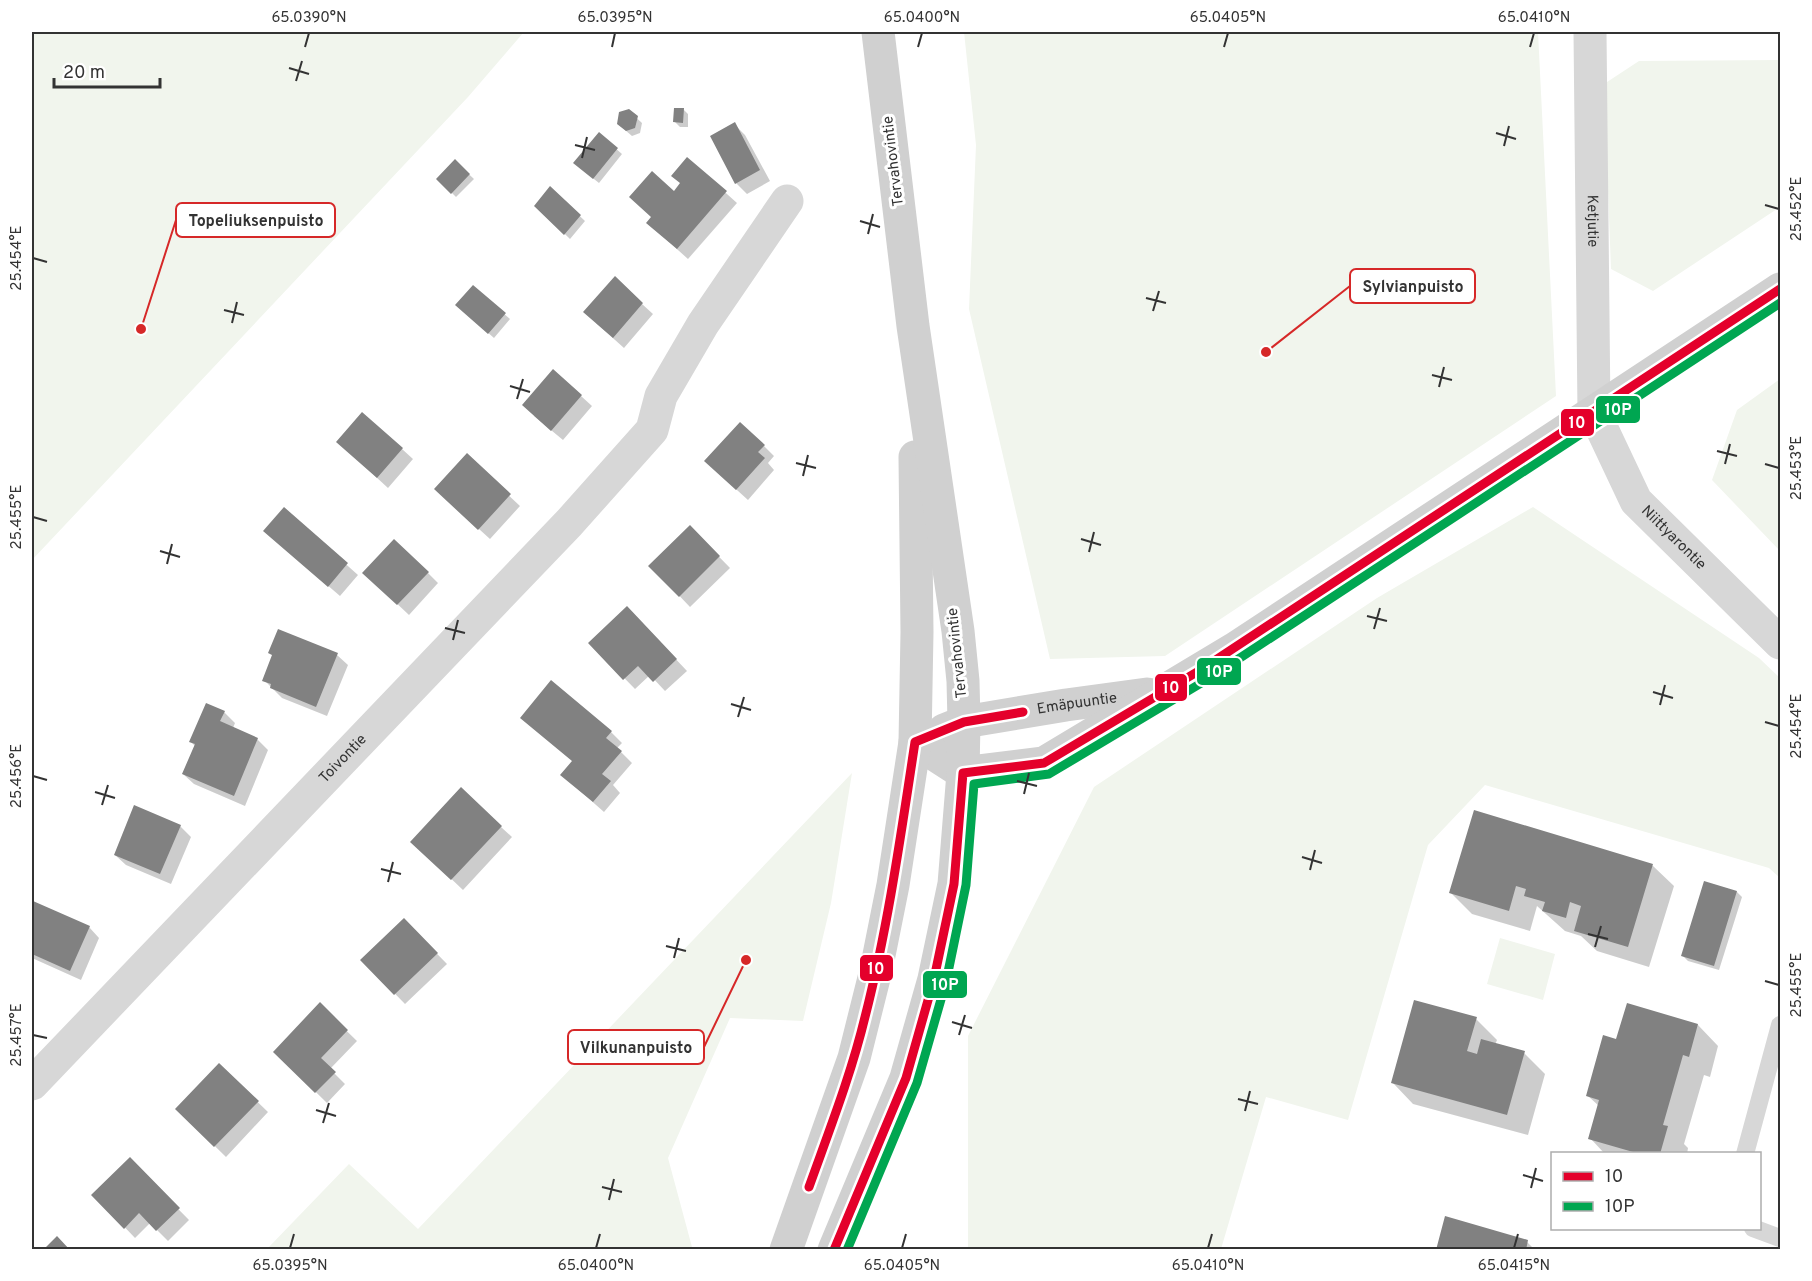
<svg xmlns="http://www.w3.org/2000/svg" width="1812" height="1281" viewBox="0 0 1812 1281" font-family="Overpass,sans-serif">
	<rect width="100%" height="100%" fill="#fff"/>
	<!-- green -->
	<path fill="#f1f5ed" d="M32 32H524L468 97 32 560Z
		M964 32H1538L1556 396 1165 656 1050 659 969 309 976 145Z
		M1780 60V207L1653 291 1611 269 1604 84 1639 61Z
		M1780 379V551L1712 480 1737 410Z
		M1533 507 1759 658 1780 678V878L1769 868 1485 785 1428 845 1348 1120 1266 1097 1221 1249H968V1036L1094 787 1377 598Z
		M852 773 831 903 803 1021 730 1018 668 1158 692 1247 690 1249H267L349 1164 418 1229Z
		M1500 938 1555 954 1543 1000 1487 984Z"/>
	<!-- shadow -->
	<path fill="#0003" d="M683 109 688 114V127H680L675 122Z
		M629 111 642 123 640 133 632 136 618 124Z
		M734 124 745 135 770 181 747 194 736 183Z
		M599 134 622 154 599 183 580 168Z
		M688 159 737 203 688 259 659 233 652 218 681 184Z
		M455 161 474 179 456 197 438 179Z
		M550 188 585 221 570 239 536 206Z
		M473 287 510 319 494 338 462 310Z
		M642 304 653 314 624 348 596 323Z
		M581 396 592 406 563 440 534 416Z
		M338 442 402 449 413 459 388 488Z
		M764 446 774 456 768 463 774 470 748 500 717 472Z
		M467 456 520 506 490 539 447 500Z
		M284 509 358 575 340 596 276 541Z
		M690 527 730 568 690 607 651 566Z
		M428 573 438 583 409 615 375 583Z
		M638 619 687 671 665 691 650 675 635 689 590 643Z
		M337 655 348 665 327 716 282 698 264 680Z
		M551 682 611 732 622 743 617 748 632 763 613 785 620 793 604 812 562 775 573 762Z
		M224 712 235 723 233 728 257 739 268 750 245 806 194 784 183 774 195 746 191 742Z
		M1475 812 1653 866 1674 886 1649 967 1597 951 1581 936 1565 931 1537 906 1530 931 1472 914 1451 893Z
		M180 826 191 837 171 884 126 865 115 855Z
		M501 827 512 837 463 890 423 852Z
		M1705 883 1737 892 1742 897 1719 970 1688 961 1683 956Z
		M34 903 89 927 99 938 81 980 32 958V908Z
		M404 920 447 964 405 1004 362 960Z
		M320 1005 357 1041 330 1069 345 1084 327 1103 275 1052Z
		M1476 1019 1497 1040 1495 1045 1524 1053 1545 1074 1528 1135 1413 1104 1393 1083Z
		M1698 1025 1718 1046 1710 1077 1704 1075 1684 1144 1688 1148 1687 1154H1605L1590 1138 1599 1106 1588 1096 1617 1041Z
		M219 1065 268 1112 226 1157 177 1109Z
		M130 1160 189 1220 168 1241 150 1223 135 1238 94 1195Z
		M1527 1242 1535 1250H1437Z"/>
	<!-- building -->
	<path fill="#818181" d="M674 108H684L683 123 673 122Z
		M629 109 638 116 635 128 626 131 617 124 619 112Z
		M735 122 760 170 735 184 710 136Z
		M599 132 618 148 593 179 573 163Z
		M687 157 727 191 677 249 646 223 651 217 629 197 652 171 674 191 680 183 671 176Z
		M455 159 470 174 451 194 436 179Z
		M550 186 581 215 564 235 534 206Z
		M615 276 643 303 613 338 583 312Z
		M473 285 506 313 488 334 455 305Z
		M553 369 582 395 551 431 522 405Z
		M362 412 403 448 377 478 336 442Z
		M740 422 765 445 758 452 765 458 736 490 704 461Z
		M467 453 511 494 478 530 434 489Z
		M284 507 348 563 328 587 263 531Z
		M690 525 720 556 679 597 648 566Z
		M394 539 429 572 397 605 362 573Z
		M627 606 677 659 653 682 638 666 623 680 588 643Z
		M278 629 338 653 316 707 270 688 271 684 262 681 272 655 268 653Z
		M551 680 612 731 606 738 622 751 602 774 611 781 593 802 560 775 572 761 520 718Z
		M206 703 225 711 220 721 258 738 234 796 182 774 195 744 189 742Z
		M461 787 502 826 451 880 410 842Z
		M134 805 181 825 160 874 114 855Z
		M1474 810 1653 864 1628 947 1574 931 1581 906 1570 902 1566 918 1542 911 1545 902 1524 896 1526 889 1516 886 1509 911 1449 893Z
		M1704 881 1737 891 1714 966 1681 956Z
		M33 901 90 926 70 971 32 954V905Z
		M404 918 438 953 394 995 360 960Z
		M1414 1000 1477 1017 1467 1051 1477 1054 1481 1039 1525 1051 1507 1115 1391 1083Z
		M320 1002 348 1030 321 1058 336 1072 315 1093 273 1052Z
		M1627 1003 1698 1024 1689 1057 1683 1055 1663 1125 1668 1126 1660 1154H1640L1588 1139 1599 1100 1586 1096 1603 1035 1616 1039Z
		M219 1063 259 1101 214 1147 175 1109Z
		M130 1157 180 1208 156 1231 139 1213 124 1229 91 1195Z
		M1445 1216 1528 1240 1526 1250H1436Z
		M57 1236 70 1250H43Z"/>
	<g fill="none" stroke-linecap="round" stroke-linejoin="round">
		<!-- lane -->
		<path stroke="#d7d7d7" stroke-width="18" d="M1745 1154 1780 1025
			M1753 1228 1780 1238"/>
		<!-- street -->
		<g stroke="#d7d7d7" stroke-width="33">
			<path id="s1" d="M1590 32 1594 412 1636 501 1780 643"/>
			<path id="s2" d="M32 1084 569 523 652 430 661 396 703 324 787 201"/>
		</g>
		<!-- secondary -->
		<g stroke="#d0d0d0" stroke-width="33">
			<path id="s3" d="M944 730 964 722 1066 705 1147 694"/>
			<path d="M915 742 963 773 1044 763 1234 649 1780 289"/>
			<path d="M786 1250 854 1058 876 970 893 885 915 742 917 632 915 457"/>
			<path d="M834 1250 906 1078 934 979 954 884 963 773 964 722 963 681 958 631 913 326 878 32"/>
		</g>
		<!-- bus-1 casing -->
		<g stroke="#fff" stroke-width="14">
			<path id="bus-1" d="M915 742 964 722 1023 712
				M809 1187C829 1131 851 1075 865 1017 888 927 901 834 915 742
				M834 1250 906 1078 934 979 954 884 963 773 1044 763 1202 669 1780 289"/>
		</g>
		<!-- bus-2 casing -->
		<g stroke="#fff" stroke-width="14">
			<path id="bus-2" d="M847 1250 917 1083 946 982 966 885 974 784 1049 774 1208 679 1780 303"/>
		</g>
		<!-- bus-1 -->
		<use href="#bus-1" stroke="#e4002b" stroke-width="9"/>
		<!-- bus-2 -->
		<use href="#bus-2" stroke="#00a651" stroke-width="9"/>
	</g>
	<!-- ticks -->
	<path fill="none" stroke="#333" stroke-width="2" d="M305 47 309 33M612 47 615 33M918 47 922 33M1224 47 1228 33M1530 47 1534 33M289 68 309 74M296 81 302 61M1496 133 1516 139M575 145 595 150M1504 146 1509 126M582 158 587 137M1765 205 1779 209M860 221 880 227M868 234 873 214M33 258 47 262M1146 298 1166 303M224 310 244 315M1153 311 1159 291M232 323 237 302M1432 375 1452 380M510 386 530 392M1439 387 1444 367M517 399 523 379M1717 451 1737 456M796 463 816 468M1725 464 1730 444M1765 464 1779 468M803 476 808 455M33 517 47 521M1081 539 1101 545M160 551 180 557M1089 552 1094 532M167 564 172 544M1367 616 1387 621M445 628 465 633M1374 629 1380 608M453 640 458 620M1653 692 1673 698M731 704 751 710M1660 705 1665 685M738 717 744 697M1765 722 1779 726M33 776 47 780M1017 781 1037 786M95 792 115 798M1024 794 1029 773M102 805 108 785M1302 857 1322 863M381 869 401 874M1310 870 1315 850M388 882 393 862M1588 934 1608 939M666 946 686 951M1595 947 1601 926M674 958 679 938M1765 981 1779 985M952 1022 972 1028M33 1035 47 1038M959 1035 965 1015M1238 1099 1258 1104M316 1110 336 1116M1245 1111 1250 1091M323 1123 329 1103M1523 1175 1543 1181M602 1187 622 1192M1531 1188 1536 1168M609 1200 614 1179M290 1248 294 1234M596 1248 600 1234M902 1248 906 1234M1208 1248 1212 1234M1514 1248 1518 1234"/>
	<g text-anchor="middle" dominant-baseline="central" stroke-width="6" stroke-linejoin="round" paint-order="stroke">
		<!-- street labels -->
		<g font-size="15" fill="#333" stroke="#fff">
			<text transform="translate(894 161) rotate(-97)">Tervahovintie</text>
			<text stroke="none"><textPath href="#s1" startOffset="189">Ketjutie</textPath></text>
			<text stroke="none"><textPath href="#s1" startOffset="531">Niittyarontie</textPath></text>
			<text transform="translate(958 653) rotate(-96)">Tervahovintie</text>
			<text stroke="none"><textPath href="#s3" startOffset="136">Emäpuuntie</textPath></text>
			<text stroke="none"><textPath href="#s2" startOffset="450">Toivontie</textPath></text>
		</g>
	</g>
	<!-- callouts -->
	<path fill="none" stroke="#d62828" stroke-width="2" d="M141 329L176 220M1266 352L1350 286M746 960L704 1047"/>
	<g fill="#d62828" stroke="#fff" stroke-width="2">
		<circle cx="141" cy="329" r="6"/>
		<circle cx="1266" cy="352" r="6"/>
		<circle cx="746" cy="960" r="6"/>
	</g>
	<g fill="#fff" stroke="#d62828" stroke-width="2">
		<rect x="176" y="203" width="159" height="34" rx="6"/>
		<rect x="1350" y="269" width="125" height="34" rx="6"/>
		<rect x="568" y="1030" width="136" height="34" rx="6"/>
	</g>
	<g font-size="16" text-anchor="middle" font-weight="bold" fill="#333">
		<text x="256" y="226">Topeliuksenpuisto</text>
		<text x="1413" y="292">Sylvianpuisto</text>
		<text x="636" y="1053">Vilkunanpuisto</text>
	</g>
	<g stroke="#fff" stroke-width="2">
		<rect x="1595" y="395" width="46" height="29" rx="6" fill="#00a651"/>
		<rect x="1560" y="408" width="35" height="29" rx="6" fill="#e4002b"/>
		<rect x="1196" y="657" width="46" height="29" rx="6" fill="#00a651"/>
		<rect x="1154" y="673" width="34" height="29" rx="6" fill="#e4002b"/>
		<rect x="859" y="954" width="35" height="28" rx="6" fill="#e4002b"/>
		<rect x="922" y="970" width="46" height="29" rx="6" fill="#00a651"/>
	</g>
	<g font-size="16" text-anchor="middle" font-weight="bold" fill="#fff">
		<text x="1618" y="415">10P</text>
		<text x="1577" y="428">10</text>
		<text x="1219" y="677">10P</text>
		<text x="1171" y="693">10</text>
		<text x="876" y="974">10</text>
		<text x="945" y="990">10P</text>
	</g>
	<!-- border -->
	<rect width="1812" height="1281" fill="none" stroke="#ffffff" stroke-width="66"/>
	<!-- legend -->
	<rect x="1551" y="1152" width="210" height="78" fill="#ffffff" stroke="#adadad" stroke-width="1.5"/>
	<rect x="1563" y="1172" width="30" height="9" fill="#e4002b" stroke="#adadad" stroke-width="1.5"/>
	<text x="1605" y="1182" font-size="18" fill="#333333">10</text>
	<rect x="1563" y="1202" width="30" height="9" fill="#00a651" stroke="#adadad" stroke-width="1.5"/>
	<text x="1605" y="1212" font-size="18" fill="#333333">10P</text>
	<!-- scale -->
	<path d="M54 78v9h106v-9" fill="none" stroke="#333333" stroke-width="3"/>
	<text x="63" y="78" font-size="18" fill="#333333" stroke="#ffffff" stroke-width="4.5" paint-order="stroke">20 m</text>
	<rect x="33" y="33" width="1746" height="1215" fill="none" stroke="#333" stroke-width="2"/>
	<g font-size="15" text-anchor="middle" fill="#333">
		<text x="309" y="22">65.0390°N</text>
		<text x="615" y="22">65.0395°N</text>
		<text x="922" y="22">65.0400°N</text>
		<text x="1228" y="22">65.0405°N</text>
		<text x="1534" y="22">65.0410°N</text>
		<text transform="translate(1796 209) rotate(-90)" y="5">25.452°E</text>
		<text transform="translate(16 258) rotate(-90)" y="5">25.454°E</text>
		<text transform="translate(1796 468) rotate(-90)" y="5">25.453°E</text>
		<text transform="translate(16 517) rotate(-90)" y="5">25.455°E</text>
		<text transform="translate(1796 726) rotate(-90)" y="5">25.454°E</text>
		<text transform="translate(16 776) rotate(-90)" y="5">25.456°E</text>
		<text transform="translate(1796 985) rotate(-90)" y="5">25.455°E</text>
		<text transform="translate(16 1035) rotate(-90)" y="5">25.457°E</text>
		<text x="290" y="1270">65.0395°N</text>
		<text x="596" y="1270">65.0400°N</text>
		<text x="902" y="1270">65.0405°N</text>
		<text x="1208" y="1270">65.0410°N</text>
		<text x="1514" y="1270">65.0415°N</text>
	</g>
</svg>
